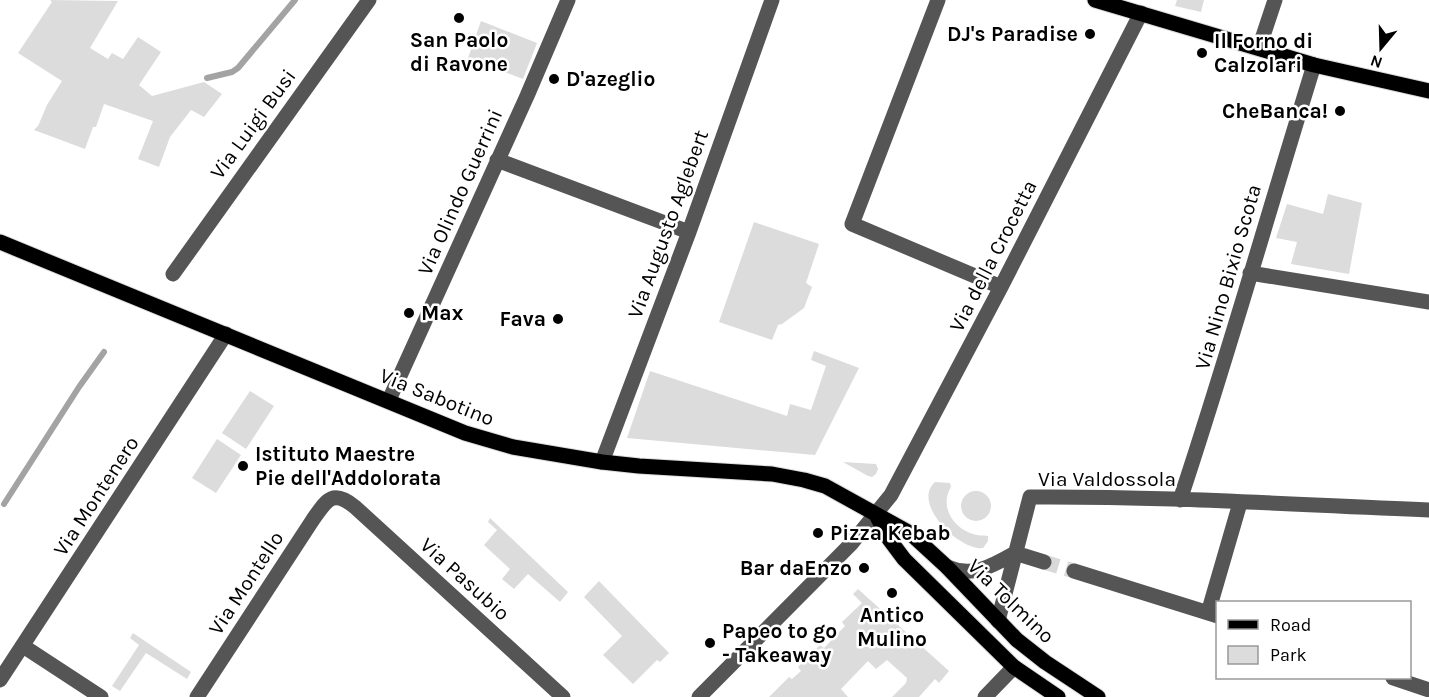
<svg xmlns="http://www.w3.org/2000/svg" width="1429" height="697" viewBox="0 0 1429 697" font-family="Karla,sans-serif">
	<rect width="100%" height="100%" fill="#fff"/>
	<!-- green -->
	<path fill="#dcdcdc" d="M50 0 118 1 90 48 108 59 112 53 123 59 138 37 161 52 139 85 152 96 204 82 222 94 204 117 191 110 170 137 159 167 138 159 153 121 104 104 96 127H93L85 149 34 130 38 126 47 105 62 81 18 53 52 2Z
		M1177 0H1204L1201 12 1175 6Z
		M481 21 537 43 523 79 468 58Z
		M1328 194 1362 203 1349 274 1291 264 1297 242 1276 238 1287 204 1323 214Z
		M754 222 819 244 806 283 812 287 804 308 782 324 778 325 772 340 719 322Z
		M814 351 859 368 815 455 627 438 650 371 787 416 790 404 811 410 826 366 811 360Z
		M250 391 274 406 246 449 222 433Z
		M217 439 241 455 216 493 192 478Z
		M843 462 876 464 878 469 876 474 872 477 868 476Z
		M935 482 950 483 951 487C939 506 953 528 973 534 978 536 983 535 988 536V541L983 548C959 551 911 503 935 482Z
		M961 506a15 15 0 1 1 30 0a15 15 0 1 1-30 0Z
		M490 518 568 592 560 602 528 574 514 589 502 579 510 569 484 545 497 530 488 522Z
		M599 581 669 653 660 662 657 660 633 684 603 655 622 636 584 597Z
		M858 589 949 671 939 683 935 679 919 697H892L906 683 907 678 887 660 876 669 868 661 841 689 848 697H769L789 677 792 679 801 671 798 667 820 645 824 648 845 626 842 622 862 603 853 594Z
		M133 633 191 672 187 679 146 653 120 691 112 686 139 645 130 638Z"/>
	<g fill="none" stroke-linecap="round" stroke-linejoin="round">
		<!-- stream -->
		<path stroke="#a3a3a3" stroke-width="6" d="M207 78 232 72 238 68 295 0
			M4 504 79 387 104 352"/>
		<!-- minor-tunnel -->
		<path stroke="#d9d9d9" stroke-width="15" stroke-dasharray="15 8" stroke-linecap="butt" d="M1044 562 1074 571"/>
		<!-- major casing -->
		<g stroke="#dbdbdb" stroke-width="17">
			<path id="major" d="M1095 0 1314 65 1429 91
				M0 242 465 433 513 447 602 462 639 466 772 474 804 480 825 486 910 533 947 567 1017 640 1045 662 1098 697
				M876 515 889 539 904 559 1014 667 1058 697"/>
		</g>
		<!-- minor -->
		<path stroke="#555" stroke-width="15" d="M938 0 852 224 1001 287
			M1259 48 1275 0
			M497 160 689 232
			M1250 273 1429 302
			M173 274 369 0
			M389 400 527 96 568 0
			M602 462 689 232 772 0
			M1180 500C1228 356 1269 210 1314 65
			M1015 553 1044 562
			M947 567C973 578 992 566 1015 553
			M1074 571 1218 616
			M1208 613 1240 503
			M998 621 1030 497C1163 496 1296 505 1429 510
			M23 646 101 697
			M1393 678 1429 690
			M0 680 226 334
			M197 697 312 521C326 501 332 488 355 507L563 697
			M699 697 851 544 891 495 1001 287 1141 13
			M985 697 1014 667"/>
		<!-- major -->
		<use href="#major" stroke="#000" stroke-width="15"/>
	</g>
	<!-- markers -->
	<g fill="#000" stroke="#fff" stroke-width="2">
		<circle cx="459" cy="18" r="6"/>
		<circle cx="1090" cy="34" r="6"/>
		<circle cx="1202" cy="53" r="6"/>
		<circle cx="554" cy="79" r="6"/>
		<circle cx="1340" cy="111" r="6"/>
		<circle cx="409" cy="313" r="6"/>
		<circle cx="558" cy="319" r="6"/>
		<circle cx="243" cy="466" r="6"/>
		<circle cx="818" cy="533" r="6"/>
		<circle cx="864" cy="568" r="6"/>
		<circle cx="892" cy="593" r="6"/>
		<circle cx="710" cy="643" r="6"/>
	</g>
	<g text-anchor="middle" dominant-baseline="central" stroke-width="5" stroke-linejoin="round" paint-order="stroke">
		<!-- poi labels -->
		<g font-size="21" font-weight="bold" fill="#000" stroke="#fff" text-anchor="start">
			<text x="1078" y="34" text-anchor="end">DJ's Paradise</text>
			<text x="459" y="40" text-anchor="middle">San Paolo<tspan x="459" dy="24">di Ravone</tspan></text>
			<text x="1214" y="41">Il Forno di<tspan x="1214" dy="24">Calzolari</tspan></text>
			<text x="566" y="79">D'azeglio</text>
			<text x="1328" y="111" text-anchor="end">CheBanca!</text>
			<text x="421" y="313">Max</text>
			<text x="546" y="319" text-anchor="end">Fava</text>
			<text x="255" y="454">Istituto Maestre<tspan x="255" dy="24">Pie dell'Addolorata</tspan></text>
			<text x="830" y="533">Pizza Kebab</text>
			<text x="852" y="568" text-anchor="end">Bar daEnzo</text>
			<text x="892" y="615" text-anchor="middle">Antico<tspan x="892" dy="24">Mulino</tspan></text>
			<text x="722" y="631">Papeo to go<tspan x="722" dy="24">- Takeaway</tspan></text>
		</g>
		<!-- street labels -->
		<g font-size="21" fill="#000" stroke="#fff">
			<text transform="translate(253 124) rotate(-54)">Via Luigi Busi</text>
			<text transform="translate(460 192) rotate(-66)">Via Olindo Guerrini</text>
			<text transform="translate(668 224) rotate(-70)">Via Augusto Aglebert</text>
			<text transform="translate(993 256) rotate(-63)">Via della Crocetta</text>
			<text transform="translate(1228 277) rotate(-74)">Via Nino Bixio Scota</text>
			<text transform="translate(437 397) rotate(22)">Via Sabotino</text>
			<text x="1107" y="479">Via Valdossola</text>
			<text transform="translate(96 496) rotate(-57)">Via Montenero</text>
			<text transform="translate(465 579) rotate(42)">Via Pasubio</text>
			<text transform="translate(246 583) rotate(-57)">Via Montello</text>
			<text transform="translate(1011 601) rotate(44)">Via Tolmino</text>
		</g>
	</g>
	<!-- legend -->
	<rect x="1216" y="601" width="195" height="78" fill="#ffffff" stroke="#999999" stroke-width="1.5"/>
	<rect x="1228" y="620" width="30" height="9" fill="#000000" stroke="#999999" stroke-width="1.5"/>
	<text x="1270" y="631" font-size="18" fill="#000000">Road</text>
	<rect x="1228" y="646" width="30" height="18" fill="#dcdcdc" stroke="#999999" stroke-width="1.5"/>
	<text x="1270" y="661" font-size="18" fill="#000000">Park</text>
	<!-- north arrow -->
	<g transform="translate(1381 48) rotate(199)" stroke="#ffffff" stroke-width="4.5" paint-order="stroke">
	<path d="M0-4.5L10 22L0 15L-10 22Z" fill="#000000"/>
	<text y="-9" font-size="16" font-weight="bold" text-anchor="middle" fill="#000000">N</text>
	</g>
</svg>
